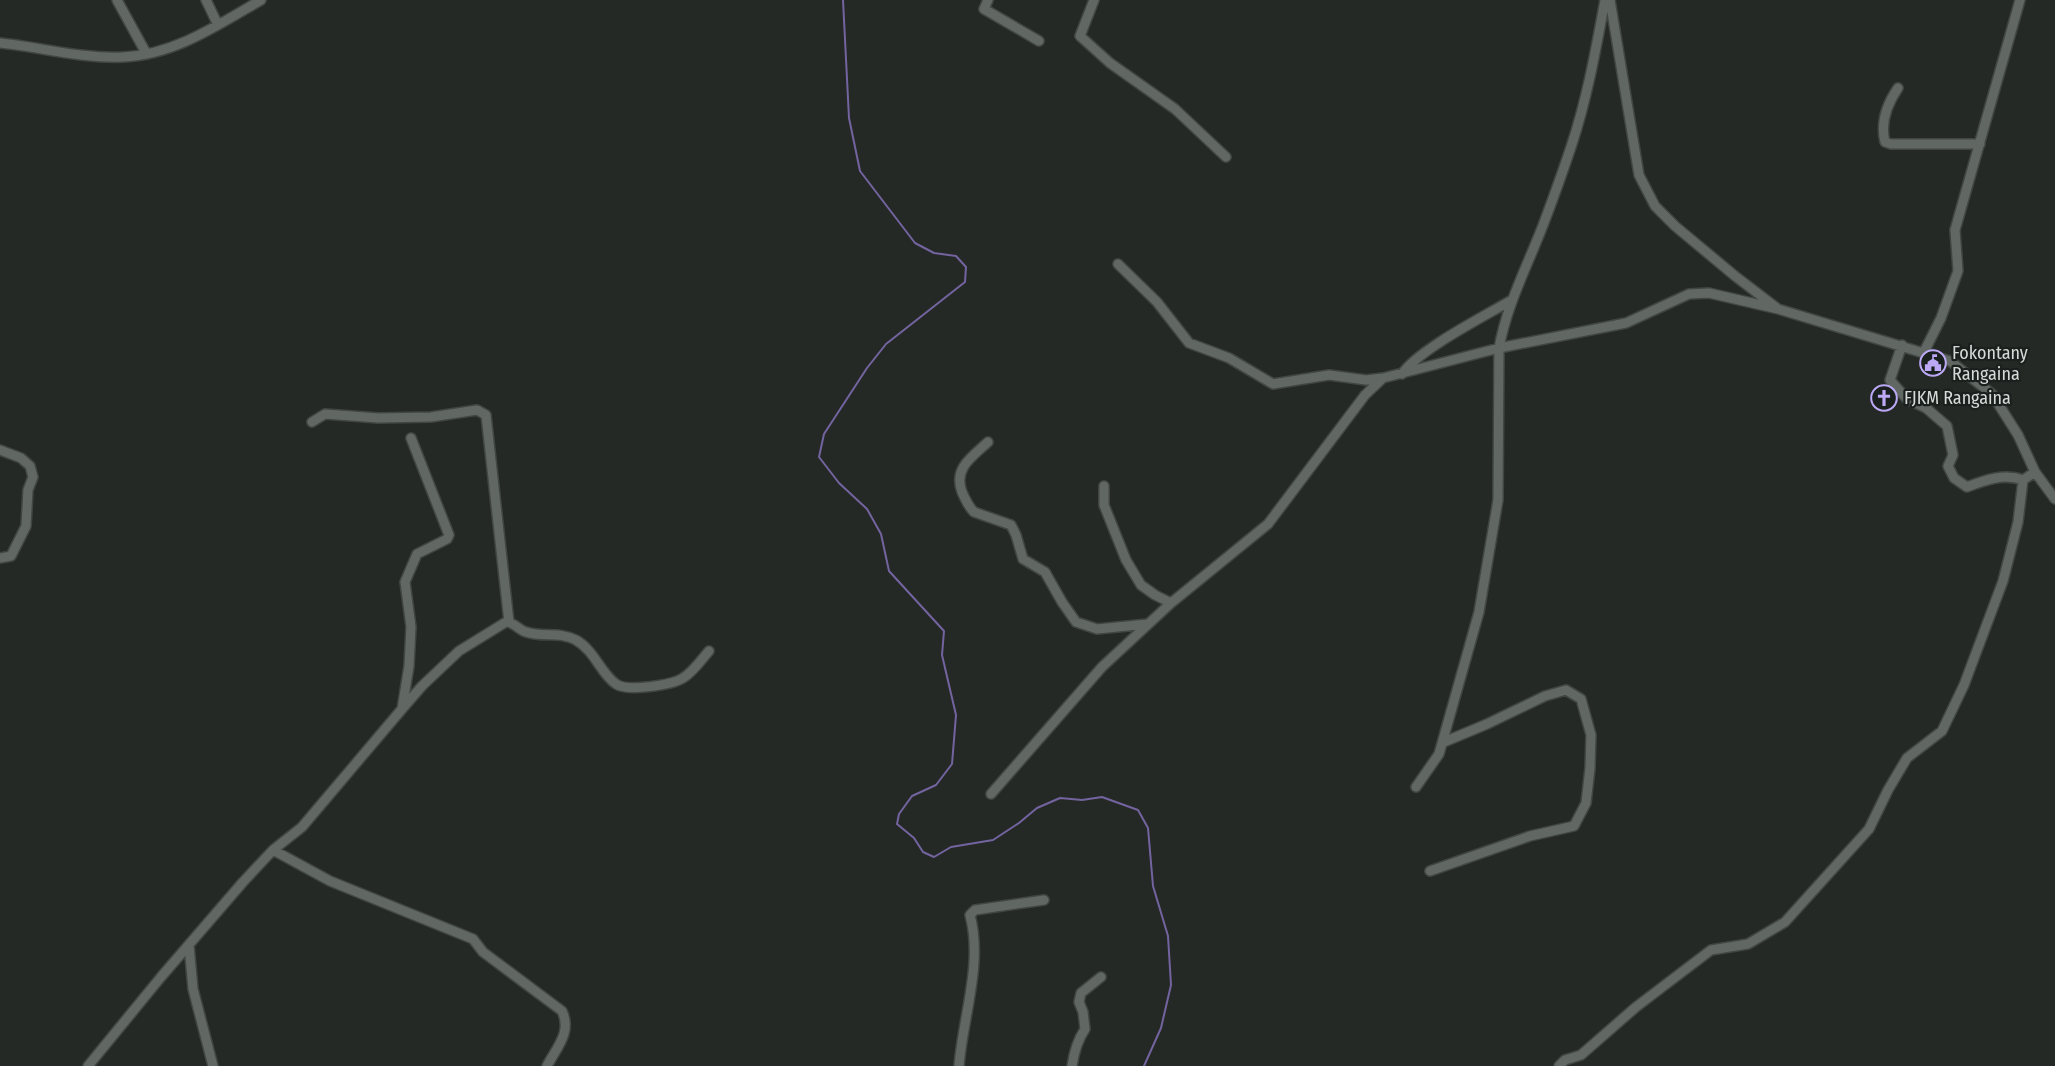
<svg xmlns="http://www.w3.org/2000/svg" width="2055" height="1066" viewBox="0 0 2055 1066" font-family="'Fira Sans Condensed',sans-serif">
	<rect width="100%" height="100%" fill="#242926"/>
	<g fill="none" stroke-linecap="round" stroke-linejoin="round">
		<!-- stream -->
		<path stroke="#73649f" stroke-width="2" d="M843 0 849 118 860 171 915 243 934 253 956 256 966 267 965 282 886 344 867 368 824 434 819 457 839 483 867 509 881 534 889 571 944 631 942 655 956 715 952 764 936 785 912 796 899 814 897 824 914 838 923 852 934 857 951 847 993 840 1019 823 1037 808 1060 798 1082 800 1102 797 1138 810 1148 828 1153 886 1168 936 1171 985 1161 1028 1144 1066"/>
		<!-- minor casing -->
		<g stroke="#414643" stroke-width="12">
			<path id="minor" d="M117 0 146 53
				M206 0 218 25
				M988 0 984 9 1039 41
				M1094 0 1080 36 1110 63 1175 109 1226 157
				M1610 0 1639 175 1655 206 1675 226 1735 276 1778 309 1950 361 1992 394 2018 435 2035 472 2055 499
				M0 43C40 47 82 59 123 57 174 55 218 25 261 0
				M1898 88C1887 104 1880 122 1885 142L1891 144H1980
				M1118 264 1157 302 1189 343 1229 358 1273 384 1329 375 1366 380 1383 378
				M1902 345 1890 380 1907 399 1926 408 1947 426 1953 455 1948 466 1954 478 1967 487C1985 480 2004 473 2023 480
				M1924 352 1941 318 1958 271 1955 230 2020 0
				M1402 374C1418 350 1483 317 1510 301
				M312 422 325 414 378 418 431 417 477 410 486 415 509 622
				M988 442C972 457 953 468 962 492 965 499 968 506 974 512L1011 525 1016 535 1023 559 1045 572 1062 602 1076 622 1097 629 1148 624
				M0 450 21 458 30 466 33 477 28 490 26 526 11 556 0 558
				M1104 486V505L1126 560 1141 585 1155 595 1171 603
				M402 709 422 686 459 651 506 622C514 622 519 630 526 632 543 638 559 631 576 640 595 651 601 674 616 684 627 692 672 685 683 678 693 672 701 660 709 651
				M1416 787 1439 754 1479 612 1498 500 1499 348C1507 303 1529 263 1545 220 1554 196 1563 171 1571 147 1587 99 1596 49 1605 0
				M991 794 1102 667 1171 603 1268 524 1365 395 1383 378 1499 348 1626 323 1689 294 1709 293 1778 309
				M273 850 330 881 473 939 483 952 562 1011C572 1032 557 1047 547 1066
				M1430 871 1530 836 1574 826 1586 803 1590 768 1591 735 1581 699 1566 690 1545 696 1487 724 1444 742
				M189 945 193 989 213 1066
				M88 1066 161 977 243 882 273 850 302 827 402 709 409 666 411 627 405 582 417 554 447 539 449 535 411 438
				M959 1066C963 1016 983 964 970 915L975 910 1044 900
				M1072 1066C1074 1052 1077 1041 1085 1029L1083 1012 1079 1002 1081 993 1101 977
				M1559 1066 1565 1060 1581 1055 1636 1007 1711 950 1748 944 1785 922 1869 829 1888 790 1907 758 1942 731 1964 685 2003 581 2018 522 2023 480 2035 472"/>
		</g>
		<!-- minor -->
		<use href="#minor" stroke="#616864" stroke-width="9"/>
	</g>
	<!-- icons -->
	<defs>
		<g id="civic-ring" transform="scale(1.35)"><circle r="9.5" fill="#1a201d" stroke="#bca9f5" stroke-width="1.5"/><path d="M-.6-6.5H3V-4.5H.6V-3L4-1V1h2V6H-6V1h2V-1L-.6-3ZM-1.2 2.5V6h2.4V2.5Z" fill="#bca9f5"/></g>
		<g id="church-ring" transform="scale(1.35)"><circle r="9.5" fill="#1a201d" stroke="#bca9f5" stroke-width="1.5"/><path d="M-1.2-6h2.4v3.5h3.3v2.4h-3.3V6h-2.4V-.1h-3.3v-2.4h3.3Z" fill="#bca9f5"/></g>
	</defs>
	<g fill-rule="evenodd">
		<use href="#civic-ring" x="1933" y="363"/>
		<use href="#church-ring" x="1884" y="398"/>
	</g>
	<g text-anchor="middle" dominant-baseline="central" stroke-width="4.5" stroke-linejoin="round" paint-order="stroke">
		<!-- poi labels -->
		<g font-size="18" fill="#d6dad8" stroke="#1a201d" text-anchor="start">
			<text x="1952" y="353">Fokontany<tspan x="1952" dy="21">Rangaina</tspan></text>
			<text x="1904" y="398">FJKM Rangaina</text>
		</g>
	</g>
</svg>
